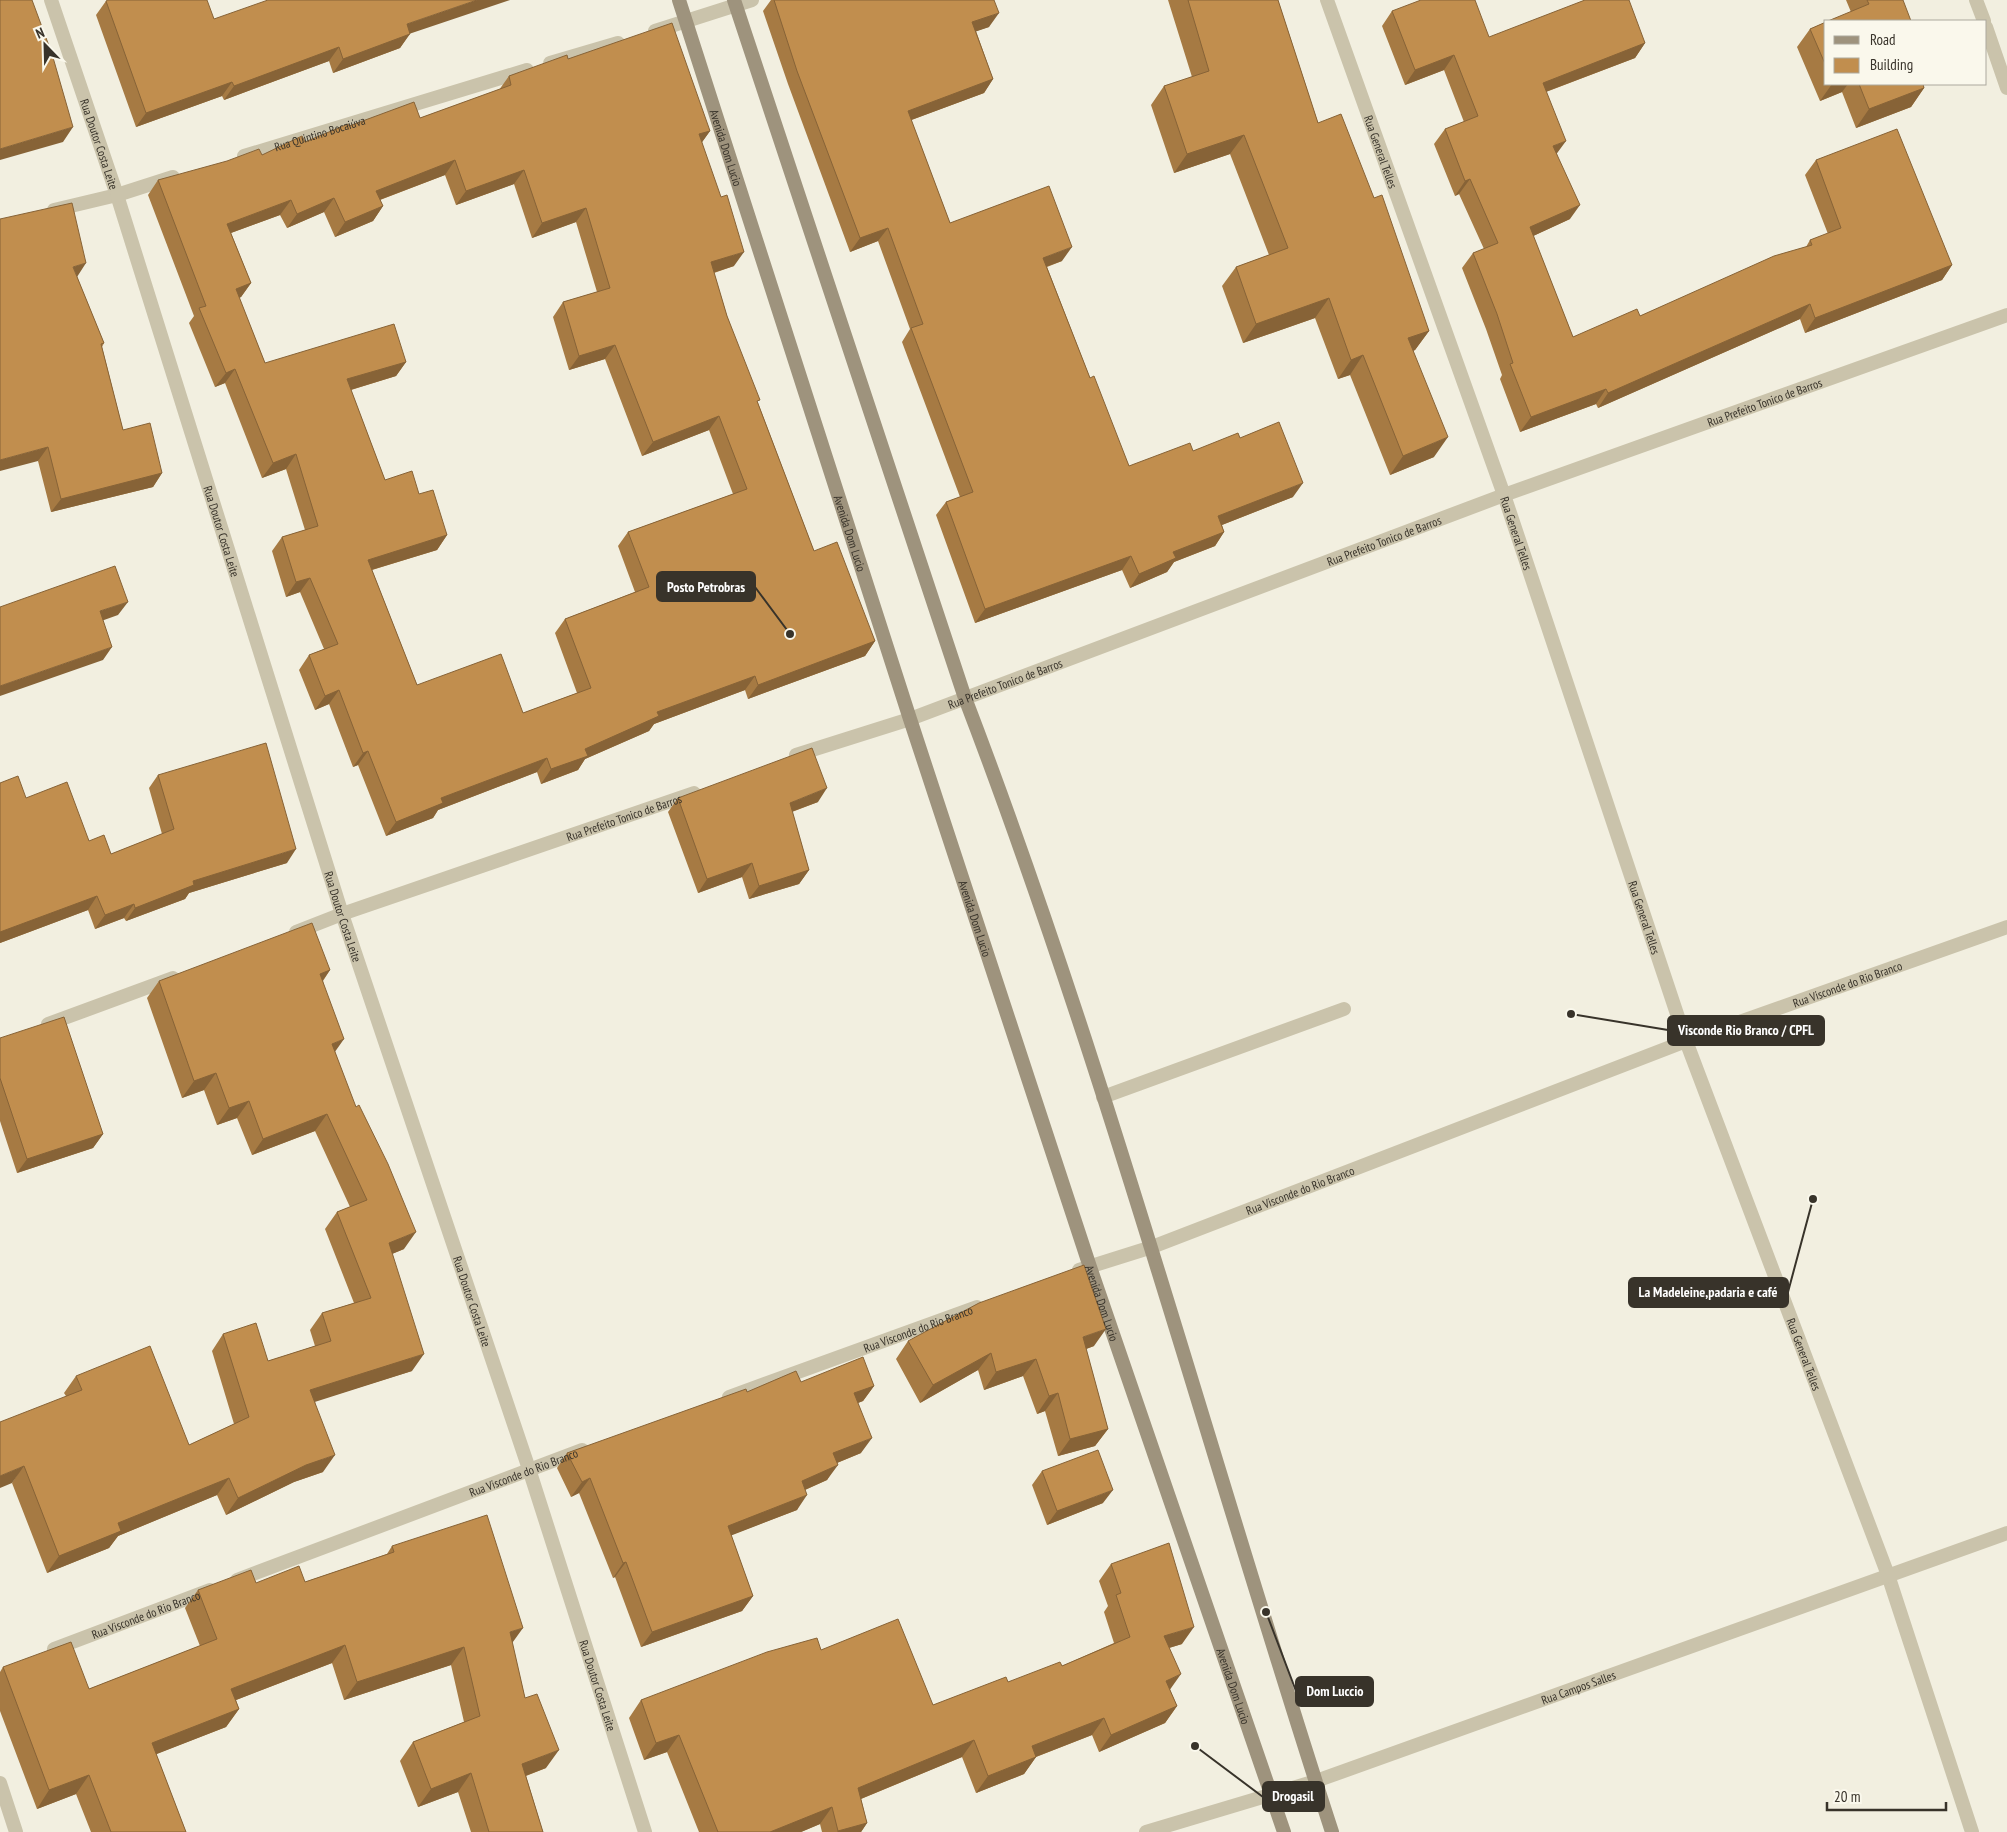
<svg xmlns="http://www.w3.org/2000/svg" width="2007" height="1832" viewBox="0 0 2007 1832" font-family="'PT Sans Narrow',sans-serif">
	<rect width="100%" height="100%" fill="#f2efe0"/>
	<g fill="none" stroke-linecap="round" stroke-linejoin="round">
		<!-- service -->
		<path stroke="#cac3ab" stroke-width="14" d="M1103 1097 1344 1009"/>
		<!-- minor -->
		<path stroke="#cac3ab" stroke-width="14" d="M54 210 117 195
			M296 932 342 914
			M48 1024 173 978
			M0 1783 16 1832"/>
		<!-- tertiary -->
		<g stroke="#cac3ab" stroke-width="14">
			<path id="s1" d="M51 0 117 195 342 914 529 1469 645 1832"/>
			<path id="s2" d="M1327 0 1504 495 1686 1041 1888 1575 1972 1832"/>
			<path d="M1976 0 1984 21"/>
			<path d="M1986 27 2007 88"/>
			<path d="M655 31 752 0"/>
			<path d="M550 63 618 43"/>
			<path id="s3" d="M244 156 527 70"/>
			<path d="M117 195 173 177"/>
			<path id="s4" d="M796 755 910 719 1504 495 2007 315"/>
			<path id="s5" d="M342 914 694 793"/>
			<path id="s6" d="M1079 1270 1152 1247 1686 1041 2007 927"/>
			<path id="s7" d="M729 1397 977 1307"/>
			<path id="s8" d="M237 1580 582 1450"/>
			<path id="s9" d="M54 1649 210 1590"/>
			<path id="s10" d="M1146 1832 1316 1781 2007 1533"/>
		</g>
		<!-- secondary -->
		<g stroke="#9e937d" stroke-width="14">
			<path id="s11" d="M679 0 910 719 1090 1267 1284 1832"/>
			<path d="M734 0 965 698C1107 1069 1209 1454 1332 1832"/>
		</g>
	</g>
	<!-- wall -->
	<path fill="#a67a43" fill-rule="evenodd" d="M771 0H994L989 27 976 31 993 79 984 93 911 120 950 223 1062 261 1047 267 1090 378 1129 466 1193 451 1240 438 1293 497 1222 525 1224 532 1215 546 1174 562 1167 572 1130 588 1122 570 975 623 936 515 946 502 960 497 902 342 910 329 878 241 850 252 788 84 763 11Z
		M1168 0H1278L1318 123 1374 198 1429 331 1415 350 1413 351 1434 457 1390 475 1350 375 1338 379 1315 318 1243 343 1222 286 1236 267 1269 255 1230 154 1174 173 1151 105 1164 86 1192 77Z
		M1846 0H1903L1851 12Z
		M106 1 214 19 410 33 400 48 333 73 329 61 224 100 222 96 136 127 96 15Z
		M1392 11 1489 37 1645 43 1635 58 1546 92 1557 154 1570 219 1533 236 1573 337 1640 316 1806 247 1810 240 1828 234 1805 175 1816 160 1952 265 1942 280 1805 333 1800 319 1598 408 1596 404 1520 432 1500 379 1502 375 1486 329 1462 268 1473 253 1484 249 1459 194 1455 196 1434 144 1445 129 1464 122 1444 70 1405 85 1382 26Z
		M1826 22V84H1923L1924 88 1911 107 1856 128 1842 92 1820 101 1797 47 1810 29Z
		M568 59 710 131 702 142 734 266 714 273 727 316 758 403 814 551 875 641 865 656 748 699 745 690 654 724 649 731 585 759 578 770 541 784 537 772 438 810 433 818 386 836 358 765 353 767 329 704 315 710 299 670 309 655 324 649 300 592 286 597 272 551 282 537 305 530 286 469 262 478 225 383 215 387 189 323 194 316 148 195 158 180 262 155 305 142 349 126 420 118 499 90 509 76ZM445 175 456 205 514 184 532 238 576 222 597 292 563 302 553 317 569 370 605 359 642 456 709 430 733 494 628 532 618 546 635 592 565 619 555 633 577 693 523 713 417 685 372 570 437 550 447 535 419 494 385 480 351 390 396 376 406 362 265 363 239 298 241 297 251 283 231 233 280 215 287 228 324 212 335 237 373 221 383 206 380 200Z
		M77 277 104 343 102 347 123 430 162 473 153 487 51 512 38 461Z
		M158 775 287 863 189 893 185 899 126 921 124 918 95 929 88 910 0 943V783L26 798 89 841 111 854 162 834 149 788Z
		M678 798 818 802 792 812 809 870 799 884 749 899 742 877 698 893 668 812Z
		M330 970 323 981 335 1052 404 1249 392 1254 412 1371 315 1401 323 1472 294 1482 226 1515 217 1495 118 1536 109 1548 47 1573 12 1483 66 1396 64 1393 76 1376 189 1445 234 1424 212 1351 223 1334 268 1361 315 1346 310 1330 322 1313 354 1303 325 1229 337 1212 350 1207 315 1131 252 1155 237 1118 217 1125 204 1090 182 1098 147 998 159 981Z
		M0 1038 103 1134 93 1148 17 1173 0 1121Z
		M908 1341 1094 1346 1086 1349 1108 1429 1095 1446 1058 1456 1045 1411 1037 1414 1023 1376 984 1390 978 1370 920 1403 896 1359Z
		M801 1382 874 1386 863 1401 858 1403 861 1453 837 1463 827 1480 805 1490 797 1510 731 1535 753 1596 742 1611 641 1647 615 1577 613 1578 579 1493 571 1497 557 1468 567 1453 747 1392Z
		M1042 1471 1103 1503 1047 1525 1032 1485Z
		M392 1546 512 1643 525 1698 546 1768 526 1776 543 1832H471L458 1792 418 1807 400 1761 413 1742 464 1722 451 1665 344 1700 332 1663 236 1700 239 1709 226 1727 156 1754 186 1832H91L76 1794 37 1809 0 1711V1672L3 1667 89 1689 200 1646 185 1608 198 1590 256 1583 305 1582 387 1554Z
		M1111 1564 1182 1644 1169 1648 1170 1690 1177 1706 1165 1723 1099 1752 1092 1735 1036 1757 1024 1774 976 1793 962 1757 861 1799 867 1823 861 1832H822L820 1824 801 1832H699L667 1752 644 1760 629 1718 641 1700 821 1650 933 1705 1062 1666 1114 1643 1104 1612 1108 1606 1099 1581Z"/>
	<!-- shaded-wall -->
	<path fill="#876337" d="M477 0H510L397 38 407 24Z
		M999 13 989 27 963 36 972 22Z
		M410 34 400 48 333 73 343 59Z
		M1645 43 1635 58 1532 97 1543 83Z
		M339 47 329 61 224 100 234 86Z
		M1454 55 1444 70 1405 85 1415 70Z
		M993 79 984 93 898 125 908 111Z
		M232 82 222 96 136 127 146 113Z
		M1832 84H1848L1842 92 1820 101Z
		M1924 88 1911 107 1856 128 1869 109Z
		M73 127 63 142 0 160V149Z
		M710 131 700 145 699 134Z
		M1244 135 1230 154 1174 173 1187 154Z
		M1566 141 1555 156 1553 146Z
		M455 160 445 175 366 205 376 191Z
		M524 170 514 184 456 205 466 191Z
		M1470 179 1459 194 1455 196 1465 181Z
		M334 198 324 212 287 228 297 214Z
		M291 200 280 215 217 238 227 224Z
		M1580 205 1570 219 1520 242 1530 227Z
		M383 206 373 221 335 237 345 222Z
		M586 208 576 222 532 238 542 223Z
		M888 228 878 241 850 252 860 238Z
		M1072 247 1062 261 1034 271 1043 258Z
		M744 252 734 266 700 277 711 262Z
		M86 263 77 277 73 267Z
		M1952 265 1942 280 1805 333 1815 318Z
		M251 283 241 297 226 303 236 289Z
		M1329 298 1315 318 1243 343 1256 324Z
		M1810 304 1800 319 1598 408 1608 393Z
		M1429 331 1415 350 1395 358 1408 338Z
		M615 345 605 359 569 370 579 356Z
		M1363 355 1350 375 1338 379 1351 360Z
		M406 362 396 376 337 394 347 379Z
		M235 369 225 383 215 387 226 373Z
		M1606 389 1596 404 1520 432 1531 417Z
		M719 416 709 430 642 456 653 442Z
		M1448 437 1434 457 1390 475 1403 456Z
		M48 447 38 461 0 471V460Z
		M296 454 286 469 262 478 273 463Z
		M162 473 153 487 51 512 61 499Z
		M1303 483 1293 497 1209 530 1218 516Z
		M1224 532 1215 546 1174 562 1167 572 1130 588 1139 574 1173 552Z
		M447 535 437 550 358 574 368 560Z
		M1131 556 1122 570 975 623 985 609Z
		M310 578 300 592 286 597 296 582Z
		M128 602 118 615 90 625 100 611Z
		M875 641 865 656 748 699 758 685Z
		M112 647 103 660 0 696V686Z
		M755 676 745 690 654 724 649 731 585 759 578 770 541 784 551 769 585 749 657 712Z
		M339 690 329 704 315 710 325 696Z
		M368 751 358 765 353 767 363 753Z
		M547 758 537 772 438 810 433 818 386 836 396 822 441 798Z
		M827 788 818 802 780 816 790 803Z
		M296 849 287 863 189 893 185 899 126 921 135 908 193 881Z
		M752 863 742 877 698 893 707 879Z
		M809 870 799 884 749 899 759 886Z
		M97 896 88 910 0 943V932Z
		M134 904 124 918 95 929 105 915Z
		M330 970 318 987 320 974Z
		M344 1039 332 1056V1044Z
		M216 1073 204 1090 182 1098 194 1081Z
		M249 1101 237 1118 217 1125 229 1108Z
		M327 1114 315 1131 252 1155 263 1139Z
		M103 1134 93 1148 17 1173 27 1159Z
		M416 1232 404 1249 377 1260 389 1243Z
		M1106 1329 1094 1346 1070 1355 1083 1337Z
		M991 1353 978 1370 920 1403 933 1385Z
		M424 1354 412 1371 299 1407 310 1390Z
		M1036 1359 1023 1376 984 1390 996 1372Z
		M874 1386 863 1401 844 1408 854 1393Z
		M1058 1393 1045 1411 1037 1414 1049 1396Z
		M1108 1429 1095 1446 1058 1456 1070 1439Z
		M872 1438 861 1453 822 1469 833 1453Z
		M335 1455 323 1472 294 1482 226 1515 238 1498 306 1465Z
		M838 1465 827 1480 791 1496 802 1481Z
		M24 1466 12 1483 0 1488V1476Z
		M229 1478 217 1495 118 1536 109 1548 47 1573 59 1556 118 1523Z
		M590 1478 579 1493 571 1497 582 1482Z
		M1113 1490 1103 1503 1047 1525 1057 1511Z
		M807 1495 797 1510 717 1541 728 1526Z
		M626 1562 615 1577 613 1578 623 1563Z
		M753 1596 742 1611 641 1647 652 1632Z
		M1194 1627 1182 1644 1152 1653 1164 1636Z
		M523 1628 510 1646V1632Z
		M345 1645 332 1663 218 1707 231 1689Z
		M464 1647 451 1665 344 1700 357 1682Z
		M1181 1674 1169 1691 1166 1681Z
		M1177 1706 1165 1723 1099 1752 1111 1735Z
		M239 1709 226 1727 139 1761 152 1743Z
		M1104 1718 1092 1735 1020 1763 1032 1746Z
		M679 1735 667 1752 644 1760 656 1743Z
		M974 1740 962 1757 846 1805 858 1788Z
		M559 1750 546 1768 509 1782 522 1764Z
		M1036 1757 1024 1774 976 1793 988 1776Z
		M471 1773 458 1792 418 1807 431 1789Z
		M89 1775 76 1794 37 1809 49 1790Z
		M832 1807 820 1824 801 1832H770Z
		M867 1823 861 1832H837L838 1831Z"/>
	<!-- building -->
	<path fill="#c18e4e" stroke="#876337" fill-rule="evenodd" d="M0 0H32L52 54 73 127 0 149Z
		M108 0H207L214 19 268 0H477L407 24 410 34 343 59 339 47 234 86 232 82 146 113 106 1Z
		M774 0H994L999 13 972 22 993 79 908 111 950 223 1049 186 1072 247 1043 258 1090 378 1094 376 1129 466 1190 443 1193 451 1238 433 1240 438 1279 422 1303 483 1218 516 1224 532 1173 552 1176 558 1139 574 1131 556 985 609 946 502 973 492 911 328 923 324 888 228 860 238 797 71Z
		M1188 0H1278L1318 123 1341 114 1374 198 1382 195 1429 331 1408 338 1448 437 1403 456 1363 355 1351 360 1329 298 1256 324 1236 267 1288 248 1244 135 1187 154 1164 86 1209 71Z
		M1421 0H1475L1489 37 1585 0H1629L1645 43 1543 83 1566 141 1553 146 1580 205 1530 227 1573 337 1637 309 1640 316 1774 256 1812 245 1810 240 1841 228 1816 160 1897 129 1952 265 1815 318 1810 304 1608 393 1606 389 1531 417 1510 364 1513 363 1497 314 1473 253 1498 243 1470 179 1465 181 1445 129 1478 116 1454 55 1415 70 1392 11Z
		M1867 0H1903L1911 21H1828L1869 4Z
		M1826 22V66L1810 29Z
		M672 23 710 131 699 134 721 197 727 195 744 252 711 262 727 316 760 400 757 401 814 551 837 542 875 641 758 685 755 676 657 712 659 716 585 749 588 756 551 769 547 758 441 798 443 803 396 822 368 751 363 753 339 690 325 696 309 655 338 644 310 578 296 582 282 537 318 526 296 454 273 463 235 369 226 373 199 308 206 306 158 180 227 161 259 149 262 155 302 136 305 142 348 124 349 126 414 102 420 118 511 85 509 76 567 55 568 59ZM455 160 466 191 524 170 542 223 586 208 610 288 563 302 579 356 615 345 653 442 719 416 747 489 628 532 649 587 565 619 591 688 523 713 501 654 417 685 368 560 447 535 433 490 419 494 412 471 385 480 347 379 406 362 394 324 265 363 236 289 251 283 227 224 291 200 297 214 334 198 345 222 383 206 376 191Z
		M1859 84H1923L1924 88 1869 109Z
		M72 203 86 263 73 267 104 343 101 344 123 430 150 423 162 473 61 499 48 447 0 460V219Z
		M115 566 128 602 100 611 112 647 0 686V607Z
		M266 743 296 849 193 881 194 885 135 908 134 904 105 915 97 896 0 932V783L18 776 26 798 67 782 89 841 104 835 111 854 174 829 158 775Z
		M812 748 827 788 790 803 809 870 759 886 752 863 707 879 678 798Z
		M312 923 330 970 320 974 344 1039 332 1044 356 1107 359 1105 388 1164 416 1232 389 1243 424 1354 310 1390 335 1455 306 1465 238 1498 229 1478 118 1523 121 1531 59 1556 24 1466 0 1476V1422L82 1390 76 1376 150 1346 189 1445 249 1417 223 1334 256 1323 268 1361 331 1341 322 1313 371 1298 337 1212 367 1200 327 1114 263 1139 249 1101 229 1108 216 1073 194 1081 159 981Z
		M64 1017 103 1134 27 1159 0 1078V1038Z
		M1084 1265 1106 1329 1083 1337 1108 1429 1070 1439 1058 1393 1049 1396 1036 1359 996 1372 991 1353 933 1385 908 1341 979 1303Z
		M863 1357 874 1386 854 1393 872 1438 833 1453 838 1465 802 1481 807 1495 728 1526 753 1596 652 1632 626 1562 623 1563 590 1478 582 1482 567 1453 746 1389 747 1392 796 1371 801 1382Z
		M1098 1450 1113 1490 1057 1511 1042 1471Z
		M487 1515 523 1628 510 1632 525 1698 537 1694 559 1750 522 1764 543 1832H489L471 1773 431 1789 413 1742 480 1716 464 1647 357 1682 345 1645 231 1689 239 1709 152 1743 186 1832H111L89 1775 49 1790 3 1667 71 1642 89 1689 217 1639 198 1590 251 1570 256 1583 299 1566 305 1582 394 1552 392 1546Z
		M1169 1543 1194 1627 1164 1636 1181 1674 1166 1681 1177 1706 1111 1735 1104 1718 1032 1746 1036 1757 988 1776 974 1740 858 1788 867 1823 838 1831 832 1807 770 1832H718L679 1735 656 1743 641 1700 767 1652 817 1638 821 1650 898 1619 933 1705 1006 1677 1008 1682 1060 1662 1062 1666 1130 1637 1116 1595 1121 1593 1111 1564Z"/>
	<g text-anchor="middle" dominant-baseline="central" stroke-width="5" stroke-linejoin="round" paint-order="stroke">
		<!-- street labels -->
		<g font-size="12" fill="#38332a" stroke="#faf8ec">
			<text stroke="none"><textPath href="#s3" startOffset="79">Rua Quintino Bocaiúva</textPath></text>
			<text stroke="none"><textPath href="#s1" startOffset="152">Rua Doutor Costa Leite</textPath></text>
			<text stroke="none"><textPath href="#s11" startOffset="155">Avenida Dom Lucio</textPath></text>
			<text stroke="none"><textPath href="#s2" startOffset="161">Rua General Telles</textPath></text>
			<text stroke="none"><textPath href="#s4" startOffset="1031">Rua Prefeito Tonico de Barros</textPath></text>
			<text stroke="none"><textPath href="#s1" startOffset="558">Rua Doutor Costa Leite</textPath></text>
			<text stroke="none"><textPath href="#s11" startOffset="560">Avenida Dom Lucio</textPath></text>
			<text stroke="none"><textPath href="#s2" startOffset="566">Rua General Telles</textPath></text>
			<text stroke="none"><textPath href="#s4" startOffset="626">Rua Prefeito Tonico de Barros</textPath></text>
			<text stroke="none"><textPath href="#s4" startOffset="221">Rua Prefeito Tonico de Barros</textPath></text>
			<text stroke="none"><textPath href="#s5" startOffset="298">Rua Prefeito Tonico de Barros</textPath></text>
			<text stroke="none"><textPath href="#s1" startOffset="962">Rua Doutor Costa Leite</textPath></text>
			<text stroke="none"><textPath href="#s11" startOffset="965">Avenida Dom Lucio</textPath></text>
			<text stroke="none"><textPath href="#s2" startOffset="971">Rua General Telles</textPath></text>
			<text stroke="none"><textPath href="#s6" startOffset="820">Rua Visconde do Rio Branco</textPath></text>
			<text stroke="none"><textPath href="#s6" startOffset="235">Rua Visconde do Rio Branco</textPath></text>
			<text stroke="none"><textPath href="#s1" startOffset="1368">Rua Doutor Costa Leite</textPath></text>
			<text stroke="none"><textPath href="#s11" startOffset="1370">Avenida Dom Lucio</textPath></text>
			<text stroke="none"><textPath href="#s7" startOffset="201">Rua Visconde do Rio Branco</textPath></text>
			<text stroke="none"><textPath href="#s2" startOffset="1436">Rua General Telles</textPath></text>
			<text stroke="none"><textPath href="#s8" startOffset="306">Rua Visconde do Rio Branco</textPath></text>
			<text stroke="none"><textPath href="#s9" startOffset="98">Rua Visconde do Rio Branco</textPath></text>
			<text stroke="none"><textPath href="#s11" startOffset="1775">Avenida Dom Lucio</textPath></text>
			<text stroke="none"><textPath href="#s1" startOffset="1772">Rua Doutor Costa Leite</textPath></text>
			<text stroke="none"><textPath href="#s10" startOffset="456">Rua Campos Salles</textPath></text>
		</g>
	</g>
	<!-- callouts -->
	<path fill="none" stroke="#38332a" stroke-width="2" d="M790 634L755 587M1571 1014L1668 1030M1813 1199L1788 1292M1266 1612L1296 1691M1195 1746L1263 1797"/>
	<g fill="#38332a" stroke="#faf8ec" stroke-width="2">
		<circle cx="790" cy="634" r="5"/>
		<circle cx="1571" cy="1014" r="5"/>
		<circle cx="1813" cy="1199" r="5"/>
		<circle cx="1266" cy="1612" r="5"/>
		<circle cx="1195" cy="1746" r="5"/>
	</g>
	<g fill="#38332a" stroke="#38332a" stroke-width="2">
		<rect x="657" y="572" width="98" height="29" rx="5"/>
		<rect x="1668" y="1016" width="156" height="29" rx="5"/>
		<rect x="1629" y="1278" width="159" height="29" rx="5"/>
		<rect x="1296" y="1677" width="77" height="29" rx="5"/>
		<rect x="1263" y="1782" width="61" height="29" rx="5"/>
	</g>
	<g font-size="14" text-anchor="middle" font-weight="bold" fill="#fff">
		<text x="706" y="592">Posto Petrobras</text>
		<text x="1746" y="1035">Visconde Rio Branco / CPFL</text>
		<text x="1708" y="1297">La Madeleine,padaria e café</text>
		<text x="1335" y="1696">Dom Luccio</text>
		<text x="1293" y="1801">Drogasil</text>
	</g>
	<!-- legend -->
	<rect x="1824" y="20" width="162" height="65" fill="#faf8ec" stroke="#aca99e"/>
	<rect x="1834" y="36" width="25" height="8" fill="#9e937d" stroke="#aca99e"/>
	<text x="1870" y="45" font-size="15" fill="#38332a">Road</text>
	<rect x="1834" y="58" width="25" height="15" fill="#c18e4e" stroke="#aca99e"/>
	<text x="1870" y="70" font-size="15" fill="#38332a">Building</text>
	<!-- north arrow -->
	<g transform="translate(45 45) rotate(337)" stroke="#faf8ec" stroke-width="4" paint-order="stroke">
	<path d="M0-4L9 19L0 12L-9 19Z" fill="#38332a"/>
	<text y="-8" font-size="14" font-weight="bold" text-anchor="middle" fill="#38332a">N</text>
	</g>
	<!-- scale -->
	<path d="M1827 1802v8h119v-8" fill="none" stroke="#38332a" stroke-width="2.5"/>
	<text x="1834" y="1802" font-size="15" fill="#38332a" stroke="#faf8ec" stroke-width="4" paint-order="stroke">20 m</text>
</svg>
